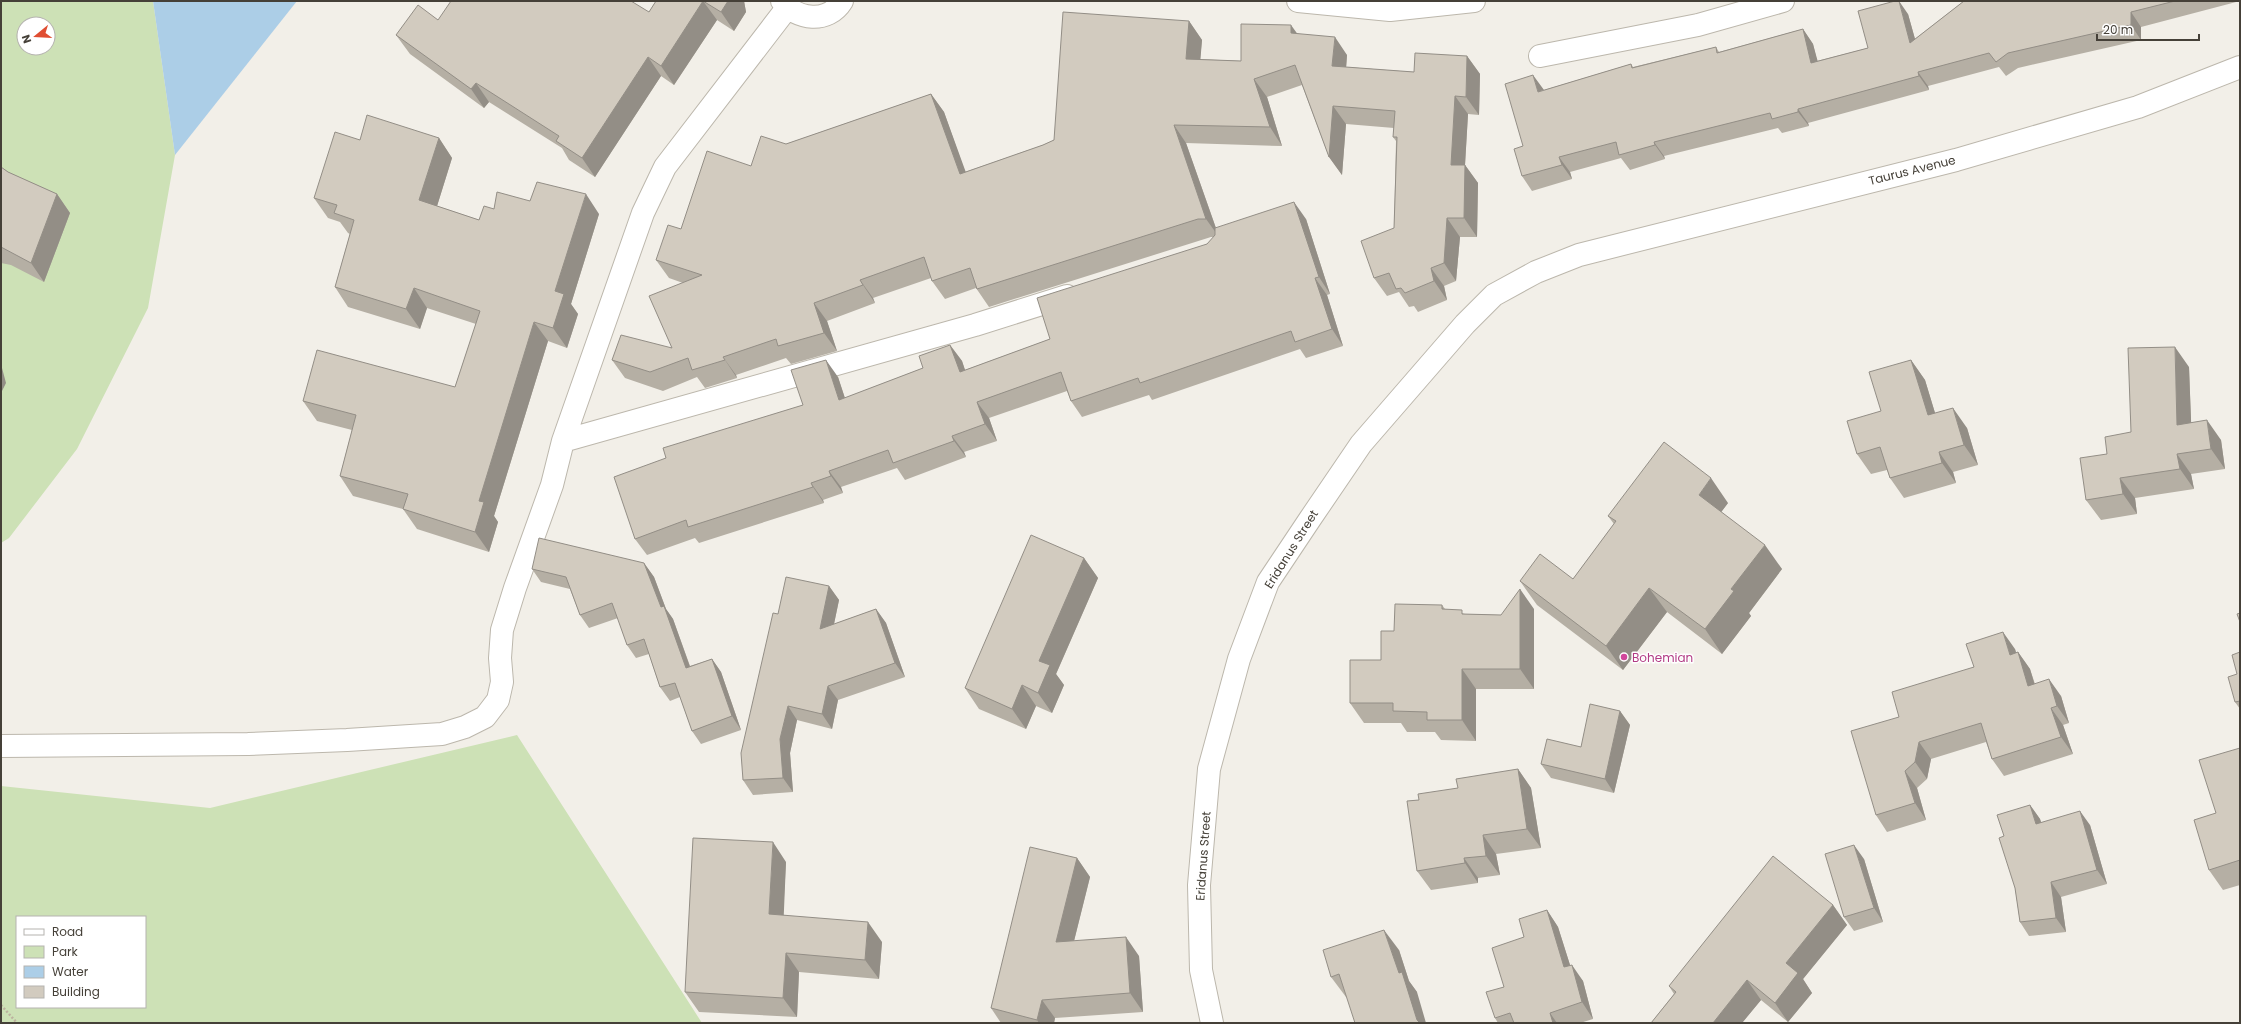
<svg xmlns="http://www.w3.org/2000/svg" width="2241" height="1024" viewBox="0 0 2241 1024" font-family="Poppins,sans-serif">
	<rect width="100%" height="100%" fill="#f2efe8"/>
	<!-- green -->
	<path fill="#cde1b6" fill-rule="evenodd" d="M1 1H153L175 155 148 308 77 449 9 538 1 543ZM24 24H48V48H24Z
		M517 735 702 1023H1V786L210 808ZM17 917H145V1007H17Z"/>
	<!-- water -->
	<path fill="#accee7" d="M153 1H297L175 155Z"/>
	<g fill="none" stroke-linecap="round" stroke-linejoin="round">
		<!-- minor casing -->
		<g stroke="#bcb7ac" stroke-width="24">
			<path id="minor" d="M782 1C797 20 828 24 842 1
				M1298 1 1390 10 1474 1
				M1540 56 1698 25 1783 1
				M563 441 975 325 1067 296
				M1 746 248 744 347 740 442 734 465 727 485 717 498 700 502 682 500 658 502 630 515 588 552 485 563 441 643 213 665 167 787 8
				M1212 1023 1201 970 1199 885 1209 769 1239 659 1268 582 1310 519 1361 444 1465 324 1494 295 1536 272 1579 255 1956 160 2138 107 2240 67"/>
		</g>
		<!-- path -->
		<path stroke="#bcb29f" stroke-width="2.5" stroke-dasharray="2 2" stroke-linecap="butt" d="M1 1005 17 1023"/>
		<!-- minor -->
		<use href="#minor" stroke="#fff" stroke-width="22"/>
	</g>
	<!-- wall -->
	<path fill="#b5afa4" d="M656 1H744L746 12 734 31 717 20 674 85 661 76 595 177 569 160 562 148 489 102 484 108 410 54 396 35 438 20 649 12Z
		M1964 1H2240L2141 27V40L2018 68 2006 76 1999 67 1928 86 1929 90 1808 123 1809 126 1782 133 1778 128 1664 156 1665 159 1630 170 1621 158 1570 172 1572 179 1532 191 1522 176 1523 146 1544 90 1631 64 1633 67 1716 47 1719 52 1803 29 1813 44 1817 61 1868 48 1908 14 1915 39Z
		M1189 21 1202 40 1200 59 1241 61 1297 33 1347 55 1346 67 1414 72 1467 56 1480 74 1479 115 1468 114 1465 165 1478 183 1477 237H1460L1456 281 1444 286 1447 300 1418 312 1414 306 1409 307 1399 292 1387 296 1374 278 1394 228 1396 141 1393 137 1394 128 1346 124 1342 175 1329 157 1302 85 1267 97 1282 146 1186 143 1216 228 1306 219 1330 294 1327 295 1343 346 1306 358 1300 349 1152 400 1149 395 1082 417 1071 401 1067 391 989 418 997 441 964 452 966 457 905 480 897 468 841 487 843 493 823 500 824 503 699 543 695 538 647 555 635 539 666 458 803 405 838 377 845 398 923 368 950 345 962 361 965 370 1050 339 1207 244 1214 237H1211L989 307 976 288 945 299 932 281 931 278 873 298 875 303 827 321 837 351 791 364 786 358 736 375 737 378 705 388 697 377 663 391 625 378 612 360 672 348 683 283 669 278 656 260 681 229 751 166 786 144 931 94 944 112 965 172 1043 145 1054 140Z
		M439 138 452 158 437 206 479 220 494 209 530 201 599 214 571 304 578 314 567 348 548 341 494 516 498 522 489 552 417 529 403 509 353 496 340 476 352 430 317 421 303 401 455 387 476 324 427 308 420 329 348 307 335 287 350 234 348 233 340 222 328 218 314 198Z
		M1 167 8 172 57 194 70 213 44 282 11 265 1 263Z
		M1911 360 1925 380 1935 413 1967 428 1978 465 1953 472 1956 483 1904 498 1890 478 1887 470 1871 474 1857 454 1881 411Z
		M2189 367 2191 423 2221 440 2225 469 2191 474 2194 489 2135 498 2137 514 2101 520 2086 500 2107 454 2131 432Z
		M1728 503 1721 512 1782 569 1749 613 1751 616 1722 654 1667 612 1623 670 1537 605 1520 581 1573 579 1614 524 1608 516Z
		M1084 558 1098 578 1056 674 1064 685 1052 713 1036 706 1026 729 979 709 965 688Z
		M644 563 654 577 666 609 673 619 690 666 712 659 721 672 741 730 701 744 692 731 680 697 670 701 660 687 649 654 636 658 627 645 618 618 589 628 580 615 570 589 541 582 532 569Z
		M829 586 839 600 834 624 876 609 886 623 905 677 838 700 832 729 797 720 790 753 793 792 753 795 743 780 778 614Z
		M1442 605 1445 609 1465 614 1501 615 1534 609V689H1476V741L1441 740 1435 732H1407L1401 723H1364L1350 703 1381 660 1394 631Z
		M2015 649 2016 653 2018 652 2030 669 2035 684 2061 696 2069 723 2063 725 2073 754 2004 776 1992 759 1986 742 1931 759 1927 779 1917 788 1926 820 1887 832 1876 815 1899 717 1974 667Z
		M2240 652V709L2235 702Z
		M1620 711 1630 725 1614 793 1551 778 1541 764 1581 747Z
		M2240 748V885L2223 890 2209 870 2216 813Z
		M1518 769 1531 788 1541 848 1496 854 1500 875 1478 878V883L1431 890 1417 871 1458 788Z
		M2030 805 2040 819 2041 822 2090 825 2107 884 2061 897 2066 932 2029 936 2020 922 2015 888 2004 836Z
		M1077 858 1090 877 1074 941 1139 956 1143 1012 1055 1018 1054 1023H1001L991 1008Z
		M1864 859 1883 922 1854 931 1844 917Z
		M786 862 783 915 882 942 879 979 799 972 797 1017 699 1012 685 992Z
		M1833 905 1847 925 1803 979 1812 993 1788 1022 1761 1000 1742 1023H1651L1674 994 1669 986Z
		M1547 910 1558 927 1570 965 1583 981 1593 1019 1580 1023H1498L1495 1018 1504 987 1524 937Z
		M1399 950 1409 981 1417 992 1346 997 1331 977Z"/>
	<!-- shaded-wall -->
	<path fill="#938e86" d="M703 1 717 20 674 85 661 66Z
		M728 1H744L746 12 734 31 721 12Z
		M1899 1 1908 14 1920 57 1910 43Z
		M2131 12 2141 27V40L2131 25Z
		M1189 21 1202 40 1199 77 1186 59Z
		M1291 25 1304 43 1291 33Z
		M1803 29 1813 44 1822 77 1811 63Z
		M1335 37 1347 55 1345 84 1332 66Z
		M1467 56 1480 74 1479 115 1466 97Z
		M648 57 661 76 595 177 582 158Z
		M1918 72 1928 86 1929 90 1919 76Z
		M1533 75 1544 90 1538 92Z
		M1254 79 1267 97 1282 146 1270 127Z
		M476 83 489 102 484 108 471 89Z
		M931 94 944 112 973 192 960 174Z
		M1455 96 1468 114 1465 165 1478 183 1477 237 1464 218 1451 165Z
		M1333 106 1346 124 1342 175 1329 157Z
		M1798 109 1808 123 1809 126 1798 112Z
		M1174 125 1186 143 1219 237 1206 219Z
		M439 138 452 158 433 219 419 200Z
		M1654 142 1664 156 1665 159 1655 145Z
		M1559 157 1570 172 1572 179 1562 165Z
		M57 194 70 213 44 282 31 263Z
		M586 194 599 214 571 304 578 314 567 348 553 328 555 291Z
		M1294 202 1306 219 1330 294 1319 277Z
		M1447 218 1460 237 1456 281 1444 263Z
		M1431 268 1444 286 1447 300 1434 281Z
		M1315 278 1327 295 1343 346 1332 329Z
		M860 280 873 298 875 303 863 285Z
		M414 288 427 308 420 329 406 309Z
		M814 303 827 321 837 351 824 333Z
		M534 322 548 341 494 516 498 522 489 552 475 532 479 501Z
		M950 345 962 361 971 388 960 372Z
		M2175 347 2189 367 2192 445 2177 425Z
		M723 357 736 375 737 378Z
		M826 360 838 377 851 417 839 400Z
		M1911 360 1925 380 1942 436 1928 415Z
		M1 366 2 368 6 383 1 393Z
		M977 402 989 418 997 441 985 424Z
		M1953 408 1967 428 1978 465 1964 445Z
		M2207 420 2221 440 2225 469 2211 449Z
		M952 436 964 452 966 457 954 441Z
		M1939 452 1953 472 1956 483 1942 463Z
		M2177 454 2191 474 2194 489 2180 469Z
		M829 471 841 487 843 493 831 476Z
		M1711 478 1728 503 1716 519 1699 495Z
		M2120 478 2135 498 2137 514 2123 494Z
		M811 483 823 500 824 503 813 487Z
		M1765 545 1782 569 1749 613 1751 616 1722 654 1705 629 1731 589Z
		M1084 558 1098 578 1056 674 1064 685 1052 713 1038 693 1039 661Z
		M644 563 654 577 666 609 673 619 695 681 686 668 661 607Z
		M829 586 839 600 830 643 820 629Z
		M1649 588 1667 612 1623 670 1606 646Z
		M1520 589 1534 609V689L1520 669Z
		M876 609 886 623 905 677 895 663Z
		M2003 632 2015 649 2022 672 2010 655Z
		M2018 652 2030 669 2040 703 2028 686Z
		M712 659 721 672 741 730 732 716Z
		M1462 669 1476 689V741L1462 720Z
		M2049 679 2061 696 2069 723 2057 706Z
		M1022 685 1036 706 1026 729 1012 709Z
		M828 686 838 700 832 729 822 714Z
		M788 706 797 720 790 753 793 792 783 778 780 739Z
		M2051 708 2063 725 2073 754 2061 737Z
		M1620 711 1630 725 1614 793 1605 779Z
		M1919 742 1931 759 1927 779 1915 762Z
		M1518 769 1531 788 1541 848 1527 829Z
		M1905 771 1917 788 1926 820 1915 803Z
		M2030 805 2040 819 2046 838 2036 824Z
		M2080 811 2090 825 2107 884 2097 870Z
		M1483 835 1496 854 1500 875 1486 856Z
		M773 842 786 862 783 933 769 914Z
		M1854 845 1864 859 1883 922 1874 908Z
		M1077 858 1090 877 1069 961 1056 942Z
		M1464 858 1478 878V883L1465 863Z
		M2051 882 2061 897 2066 932 2056 918Z
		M1833 905 1847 925 1803 979 1812 993 1788 1022 1775 1003 1786 963Z
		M1547 910 1558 927 1576 984 1564 967Z
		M868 922 882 942 879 979 865 960Z
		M1384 930 1399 950 1409 981 1417 992 1426 1023H1420L1417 1020 1399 973Z
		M1126 937 1139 956 1143 1012 1130 993Z
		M786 953 799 972 797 1017 783 998Z
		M1572 965 1583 981 1593 1019 1582 1002Z
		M1747 980 1761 1000 1742 1023H1713Z
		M1042 1000 1055 1018 1054 1023H1039L1037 1020Z
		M1550 1013 1557 1023H1553Z"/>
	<!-- building -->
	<path fill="#d2cbbf" stroke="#938e86" d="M451 1H631L649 12 656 1H728L721 12 703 1 661 66 648 57 582 158 556 141 559 136 476 83 471 89 396 35 418 5 438 20Z
		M1895 1H1899L1910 43 1964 1H2175L2131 12V25L2008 53 1996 62 1989 53 1918 72 1919 76 1798 109V112L1772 119 1770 113 1654 142 1655 145 1619 155 1616 142 1559 157 1562 165 1522 176 1514 149 1523 146 1505 84 1533 75 1538 92 1631 64 1632 68 1716 47 1717 53 1803 29 1811 63 1868 48 1858 11Z
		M1063 12 1189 21 1186 59 1241 61V24L1291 25V33L1335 37 1332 66 1414 72 1415 53 1467 56 1466 97 1455 96 1451 165H1465L1464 218H1447L1444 263 1431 268 1434 281 1405 293 1401 288 1396 289 1389 273 1374 278 1361 241 1394 228 1397 137H1393L1395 111 1333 106 1329 157 1295 65 1254 79 1270 127 1174 125 1206 219H1198L977 289 970 268 932 281 924 257 860 280 863 285 814 303 824 333 778 346 776 339 723 357 725 360 692 370 688 358 650 372 612 360 621 335 672 348 649 296 702 275 656 260 668 225 681 229 707 151 751 166 761 136 786 144 931 94 960 174 1043 145 1054 140Z
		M367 115 439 138 419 200 479 220 484 206 494 209 497 192 530 201 537 182 586 194 555 291 564 294 553 328 534 322 479 501 484 502 475 532 403 509 408 494 340 476 356 415 303 401 317 350 455 387 480 311 414 288 406 309 335 287 354 220 334 213 337 205 314 198 335 132 360 140Z
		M1 167 8 172 57 194 31 263 1 247Z
		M1294 202 1319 277 1315 278 1332 329 1295 342 1291 331 1140 383 1138 378 1071 401 1061 372 977 402 985 424 952 436 954 441 893 463 888 450 829 471 831 476 811 483 813 487 688 527 686 520 635 539 614 477 666 458 663 448 803 405 791 370 826 360 839 400 923 368 919 356 950 345 960 372 1050 339 1037 298 1207 244 1215 235V228Z
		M2175 347 2177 425 2207 420 2211 449 2177 454 2180 469 2120 478 2123 494 2086 500 2080 458 2107 454 2105 437 2131 432 2128 348Z
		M1911 360 1928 415 1953 408 1964 445 1939 452 1942 463 1890 478 1880 447 1857 454 1847 421 1881 411 1869 372Z
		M1664 442 1711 478 1699 495 1765 545 1731 589 1734 591 1705 629 1649 588 1606 646 1520 581 1540 554 1573 579 1616 521 1608 516Z
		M1031 535 1084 558 1039 661 1050 665 1038 693 1022 685 1012 709 965 688Z
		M539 538 644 563 661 607 664 606 686 668 712 659 732 716 692 731 675 683 660 687 644 639 627 645 612 603 580 615 566 577 532 569Z
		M786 577 829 586 820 629 876 609 895 663 828 686 822 714 788 706 780 739 783 778 743 780 741 753 773 613 778 614Z
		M1520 589V669H1462V720H1427V712L1393 711V703H1350V660H1381V631H1394L1395 604 1442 605V609L1462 610V614L1501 615Z
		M2240 613V622L2237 614Z
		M2003 632 2010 655 2018 652 2028 686 2049 679 2057 706 2051 708 2061 737 1992 759 1981 723 1919 742 1915 762 1905 771 1915 803 1876 815 1851 731 1899 717 1892 692 1974 667 1966 644Z
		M2240 652V701L2235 702 2228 677 2237 674 2232 655Z
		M1590 704 1620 711 1605 779 1541 764 1547 739 1581 747Z
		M2240 748V860L2209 870 2194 820 2216 813 2199 760Z
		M1518 769 1527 829 1483 835 1486 856 1464 858 1465 863 1417 871 1407 801 1419 800 1418 794 1458 788 1456 779Z
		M2030 805 2036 824 2080 811 2097 870 2051 882 2056 918 2020 922 2015 888 1999 838 2004 836 1997 815Z
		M693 838 773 842 769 914 868 922 865 960 786 953 783 998 685 992Z
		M1854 845 1874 908 1844 917 1825 854Z
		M1030 847 1077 858 1056 942 1126 937 1130 993 1042 1000 1037 1020 991 1008Z
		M1773 856 1833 905 1786 963 1798 973 1775 1003 1747 980 1713 1023H1651L1676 992 1669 986Z
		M1547 910 1564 967 1572 965 1582 1002 1550 1013 1553 1023H1514L1510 1013 1495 1018 1486 992 1504 987 1492 948 1524 937 1519 919Z
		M1384 930 1399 973 1402 972 1417 1020 1420 1023H1355L1339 974 1331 977 1323 950Z"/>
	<!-- markers -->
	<circle fill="#d1479c" stroke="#fff" stroke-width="1.5" cx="1624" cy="657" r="4"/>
	<g text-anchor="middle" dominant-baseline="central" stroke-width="3" stroke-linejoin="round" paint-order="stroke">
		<!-- street labels -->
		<g font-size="12" fill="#454038" stroke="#fff">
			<text transform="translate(1912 170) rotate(-14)">Taurus Avenue</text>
			<text transform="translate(1291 549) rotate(-58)">Eridanus Street</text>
			<text transform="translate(1203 856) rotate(-86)">Eridanus Street</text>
		</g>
		<!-- hotel labels -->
		<g font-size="12" fill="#b23c85" stroke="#fff" text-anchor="start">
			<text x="1632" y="657">Bohemian</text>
		</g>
	</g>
	<!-- border -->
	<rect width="2241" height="1024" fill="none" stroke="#454038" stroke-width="4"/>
	<!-- legend -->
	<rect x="16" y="916" width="130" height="92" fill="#ffffff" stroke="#b5b3af"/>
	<rect x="24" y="929" width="20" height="6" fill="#ffffff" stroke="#b5b3af"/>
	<text x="52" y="936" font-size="12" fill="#454038">Road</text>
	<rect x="24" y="946" width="20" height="12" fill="#cde1b6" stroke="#b5b3af"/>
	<text x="52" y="956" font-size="12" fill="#454038">Park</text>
	<rect x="24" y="966" width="20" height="12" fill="#accee7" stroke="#b5b3af"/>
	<text x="52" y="976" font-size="12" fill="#454038">Water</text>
	<rect x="24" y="986" width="20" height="12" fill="#d2cbbf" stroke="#b5b3af"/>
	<text x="52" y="996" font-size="12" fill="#454038">Building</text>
	<!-- north arrow -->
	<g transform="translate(36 36) rotate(252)"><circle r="19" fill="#ffffff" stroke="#b5b3af"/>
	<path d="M0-3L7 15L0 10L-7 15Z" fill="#e04e32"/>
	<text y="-6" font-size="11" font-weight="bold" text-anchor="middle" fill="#454038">N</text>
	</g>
	<!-- scale -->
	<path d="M2097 34v6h102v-6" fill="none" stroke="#454038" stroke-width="2"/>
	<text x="2103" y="34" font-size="12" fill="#454038" stroke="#ffffff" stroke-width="3" paint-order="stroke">20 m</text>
</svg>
